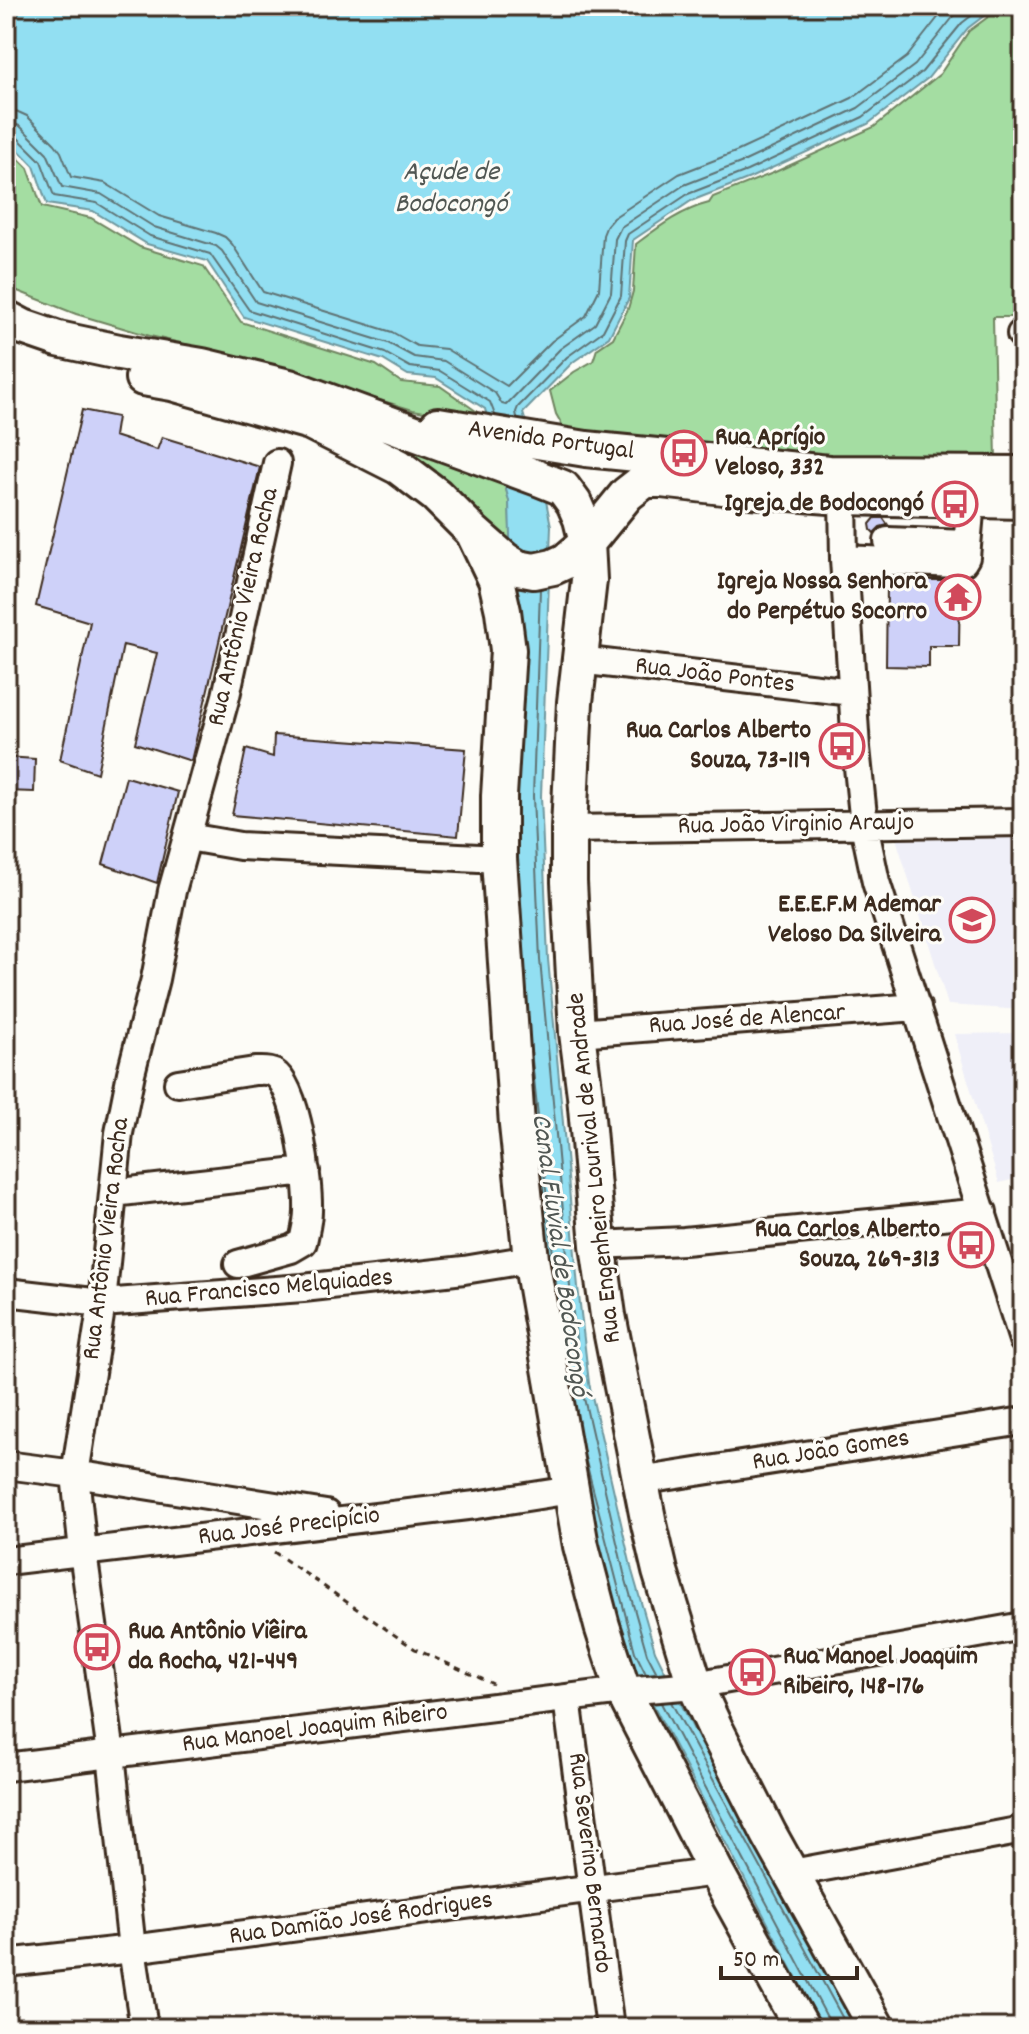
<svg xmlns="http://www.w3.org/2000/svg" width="1029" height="2034" viewBox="0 0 1029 2034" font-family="Dekko,sans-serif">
	<rect width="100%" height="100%" fill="#fdfcf7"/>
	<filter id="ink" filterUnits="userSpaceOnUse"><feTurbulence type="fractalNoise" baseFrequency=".0125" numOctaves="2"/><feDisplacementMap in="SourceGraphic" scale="16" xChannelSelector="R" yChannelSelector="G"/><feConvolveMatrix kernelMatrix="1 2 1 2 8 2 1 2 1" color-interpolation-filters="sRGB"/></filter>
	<g filter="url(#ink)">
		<!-- built -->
		<path fill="#efeff8" d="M894 832 1023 834V1010L948 1005Z
			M1023 1033V1177L999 1183 954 1034Z"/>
		<!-- green -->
		<path fill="#a4dda2" stroke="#708460" stroke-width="2" d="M1003 6H1023V317H993L996 461 866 465 565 430 556 414 550 391 574 372 593 361 597 349 613 338 628 309 633 291 636 244C659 227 681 210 709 203L713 197 773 173 874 127 940 74 969 31Z
			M6 146 28 168 42 207 91 218 140 247 203 266 241 322 376 365 401 382 440 386 476 411 477 421 413 410 224 353 150 336 76 314 10 288 6 286Z
			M6 326 502 473 509 501 511 552 412 468Z"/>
		<!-- water -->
		<path fill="#92dff2" stroke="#6f979d" stroke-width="2" d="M6 6H997L968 28 928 78 868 124 750 178 691 201 633 240 629 298 609 337 573 362 523 413 539 466 551 526 541 796 548 959 578 1287 589 1383 632 1571 655 1651 696 1734 857 2028H823L627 1655 559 1388 513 953 512 604 509 501 485 409 436 378 408 375 383 360 244 317 207 261 147 244 93 211 47 204 34 166 6 137Z"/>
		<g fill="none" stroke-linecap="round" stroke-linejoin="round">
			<!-- shore -->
			<path stroke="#5e7273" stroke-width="2" d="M6 110 16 111 27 116 55 144 61 152 71 177 105 183 159 216 216 233 225 237 232 244 263 292 392 332 417 346 446 349 507 386 552 341 586 316 599 290 603 235 607 225 613 218 679 174 738 151 852 98 907 57 947 6
				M6 122 20 126 47 153 62 187 101 194 154 227 216 246 222 251 256 302 388 343 414 357 444 361 495 393 502 404 506 405 560 349 595 324 611 293 615 239 621 227 684 185 743 162 858 108 915 65 954 16 967 6
				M6 132 14 134 41 161 54 196 97 203 150 236 210 254 249 310 385 353 410 367 440 371 490 402 495 415
				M517 418 516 412 518 407 567 357 603 331 621 296 625 241 628 234 688 194 747 171 863 117 922 72 962 23 984 6
				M540 589 533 796 540 960 570 1287 581 1385 624 1573 647 1654 657 1673
				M531 1051 558 1301
				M585 1458 635 1652 646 1674
				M671 1702 848 2028
				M661 1703 829 2021 830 2028"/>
		</g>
		<!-- building -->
		<path fill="#ced1f9" stroke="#3b2a1e" stroke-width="2" d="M82 410 117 417 114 436 157 450 162 437 260 467 191 761 135 743 157 653 123 645 97 773 60 760 90 622 36 606Z
			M875 518H883L888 525 880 527 874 533 871 530 870 524Z
			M925 580H960L959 646H929V667L886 666 887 584H925Z
			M274 735 466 749 458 836 232 815 246 749 273 757Z
			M6 757 35 759 34 792 6 791Z
			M126 777 178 792 157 883 103 864Z"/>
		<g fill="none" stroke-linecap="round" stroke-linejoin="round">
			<!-- minor casing -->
			<g stroke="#3b2a1e" stroke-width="32">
				<path id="minor" d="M1021 334H1023
					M846 481 843 497 844 559 856 748 864 825 876 882 1023 1340
					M888 541 967 544
					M844 559 957 564 963 562 966 557 971 501
					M579 660 852 692
					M569 829 1023 822
					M188 837 240 846 499 859
					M577 1033 917 1007
					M178 1083 255 1071C262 1071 268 1070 274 1073 298 1087 309 1184 308 1211 308 1221 305 1232 303 1242L291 1249 238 1264
					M113 1193 306 1171
					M598 1245 684 1241 983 1212
					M6 1292 102 1303 303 1288 464 1270 531 1259
					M6 1465 75 1474 326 1514
					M639 1481 1023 1421
					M6 1561 476 1505 571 1490
					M567 1698 610 2028
					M6 1767 623 1691 695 1685 1023 1626
					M792 1873 1023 1830
					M6 1963 132 1949 716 1872
					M144 2028 132 1949 111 1754 83 1552 75 1474 102 1303 119 1133 131 1073 155 979 172 891 226 696 277 463"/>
			</g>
			<!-- major casing -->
			<g stroke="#3b2a1e" stroke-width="40">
				<path id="major" d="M6 318 23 327 58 339 119 352 202 366 289 387 538 478 563 488 574 503 581 519 587 543 589 580 575 702 569 829V882L577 1033 585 1095 598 1245 608 1315 649 1524 660 1571 695 1685 715 1728 769 1834 877 2028
					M143 378 172 383 310 422 399 467 436 495 473 532 505 560 518 568 534 571 553 567 566 561 587 543 627 494 645 480H661L750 490 843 497 1023 501
					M438 425 586 449 829 473 1023 474
					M473 532 496 580 503 611 508 650 499 796V859L517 1125 531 1259 581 1546 602 1626 623 1691 716 1872 802 2028"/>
			</g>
			<!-- path -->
			<path stroke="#3b2a1e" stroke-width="3" stroke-dasharray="6 6" stroke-linecap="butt" d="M274 1552 415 1649 493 1684"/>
			<!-- minor -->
			<use href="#minor" stroke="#fdfcf7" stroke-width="26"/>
			<!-- major -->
			<use href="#major" stroke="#fdfcf7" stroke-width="34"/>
		</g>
	</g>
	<!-- icons -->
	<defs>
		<g id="bus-ring" transform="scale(2.3)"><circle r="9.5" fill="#fdfcf7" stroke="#d1495b" stroke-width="1.5"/><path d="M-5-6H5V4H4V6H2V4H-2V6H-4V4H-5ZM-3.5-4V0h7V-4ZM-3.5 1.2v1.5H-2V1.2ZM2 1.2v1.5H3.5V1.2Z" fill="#d1495b"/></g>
		<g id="temple-ring" transform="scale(2.3)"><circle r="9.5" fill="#fdfcf7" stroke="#d1495b" stroke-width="1.5"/><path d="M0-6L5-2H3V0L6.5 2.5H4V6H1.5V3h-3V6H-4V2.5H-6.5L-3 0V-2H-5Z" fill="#d1495b"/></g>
		<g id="school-ring" transform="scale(2.3)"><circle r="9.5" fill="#fdfcf7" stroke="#d1495b" stroke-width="1.5"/><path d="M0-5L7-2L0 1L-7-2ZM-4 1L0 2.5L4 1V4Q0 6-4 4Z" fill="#d1495b"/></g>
	</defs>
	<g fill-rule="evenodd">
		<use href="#bus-ring" x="684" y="453"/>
		<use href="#bus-ring" x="955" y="504"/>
		<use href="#temple-ring" x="958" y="597"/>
		<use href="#bus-ring" x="842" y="746"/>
		<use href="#school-ring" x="972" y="920"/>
		<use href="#bus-ring" x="971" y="1245"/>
		<use href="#bus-ring" x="97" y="1647"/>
		<use href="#bus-ring" x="752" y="1672"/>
	</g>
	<g text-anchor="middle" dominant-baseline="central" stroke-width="6" stroke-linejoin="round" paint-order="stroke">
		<!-- poi labels -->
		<g font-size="26" font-weight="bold" fill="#3b2a1e" stroke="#fdfcf7" text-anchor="end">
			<text x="715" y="438" text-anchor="start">Rua Aprígio<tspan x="715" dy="30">Veloso, 332</tspan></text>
			<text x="924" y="504">Igreja de Bodocongó</text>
			<text x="927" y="582">Igreja Nossa Senhora<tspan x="927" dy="30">do Perpétuo Socorro</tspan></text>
			<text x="811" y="731">Rua Carlos Alberto<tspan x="811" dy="30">Souza, 73-119</tspan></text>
			<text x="941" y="905">E.E.E.F.M Ademar<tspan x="941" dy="30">Veloso Da Silveira</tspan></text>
			<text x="940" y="1230">Rua Carlos Alberto<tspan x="940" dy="30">Souza, 269-313</tspan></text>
			<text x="128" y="1632" text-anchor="start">Rua Antônio Viêira<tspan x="128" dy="30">da Rocha, 421-449</tspan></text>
			<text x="783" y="1657" text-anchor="start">Rua Manoel Joaquim<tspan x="783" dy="30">Ribeiro, 148-176</tspan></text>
		</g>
		<!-- street labels -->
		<g font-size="26" fill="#3b2a1e" stroke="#fdfcf7">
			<text transform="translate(551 441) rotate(8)">Avenida Portugal</text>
			<text transform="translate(244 607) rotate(-77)">Rua Antônio Vieira Rocha</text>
			<text transform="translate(715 676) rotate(7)">Rua João Pontes</text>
			<text transform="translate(796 825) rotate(-1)">Rua João Virginio Araujo</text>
			<text transform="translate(747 1020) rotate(-4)">Rua José de Alencar</text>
			<text transform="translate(595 1168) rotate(-96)">Rua Engenheiro Lourival de Andrade</text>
			<text transform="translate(107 1239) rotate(-83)">Rua Antônio Vieira Rocha</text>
			<text transform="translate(269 1289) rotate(-5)">Rua Francisco Melquiades</text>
			<text transform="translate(831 1451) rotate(-9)">Rua João Gomes</text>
			<text transform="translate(289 1527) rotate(-7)">Rua José Precipício</text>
			<text transform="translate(315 1729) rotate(-7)">Rua Manoel Joaquim Ribeiro</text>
			<text transform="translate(589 1863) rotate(83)">Rua Severino Bernardo</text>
			<text transform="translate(361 1919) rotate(-8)">Rua Damião José Rodrigues</text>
		</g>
		<!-- water labels -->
		<g font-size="28" font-style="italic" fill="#515753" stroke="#fdfcf7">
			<text x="451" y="174">Açude de<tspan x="451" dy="32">Bodocongó</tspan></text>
			<text transform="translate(558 1255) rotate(82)">Canal Fluvial de Bodocongó</text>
		</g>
	</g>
	<!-- margin -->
	<rect width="1029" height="2034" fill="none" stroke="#fdfcf7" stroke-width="32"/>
	<rect x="16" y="16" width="997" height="2002" fill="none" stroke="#3b2a1e" stroke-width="3" filter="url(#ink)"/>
	<!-- scale -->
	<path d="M721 1966v12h136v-12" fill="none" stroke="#3b2a1e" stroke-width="4"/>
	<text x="733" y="1966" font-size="24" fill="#3b2a1e" stroke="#fdfcf7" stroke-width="6" paint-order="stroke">50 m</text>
</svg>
